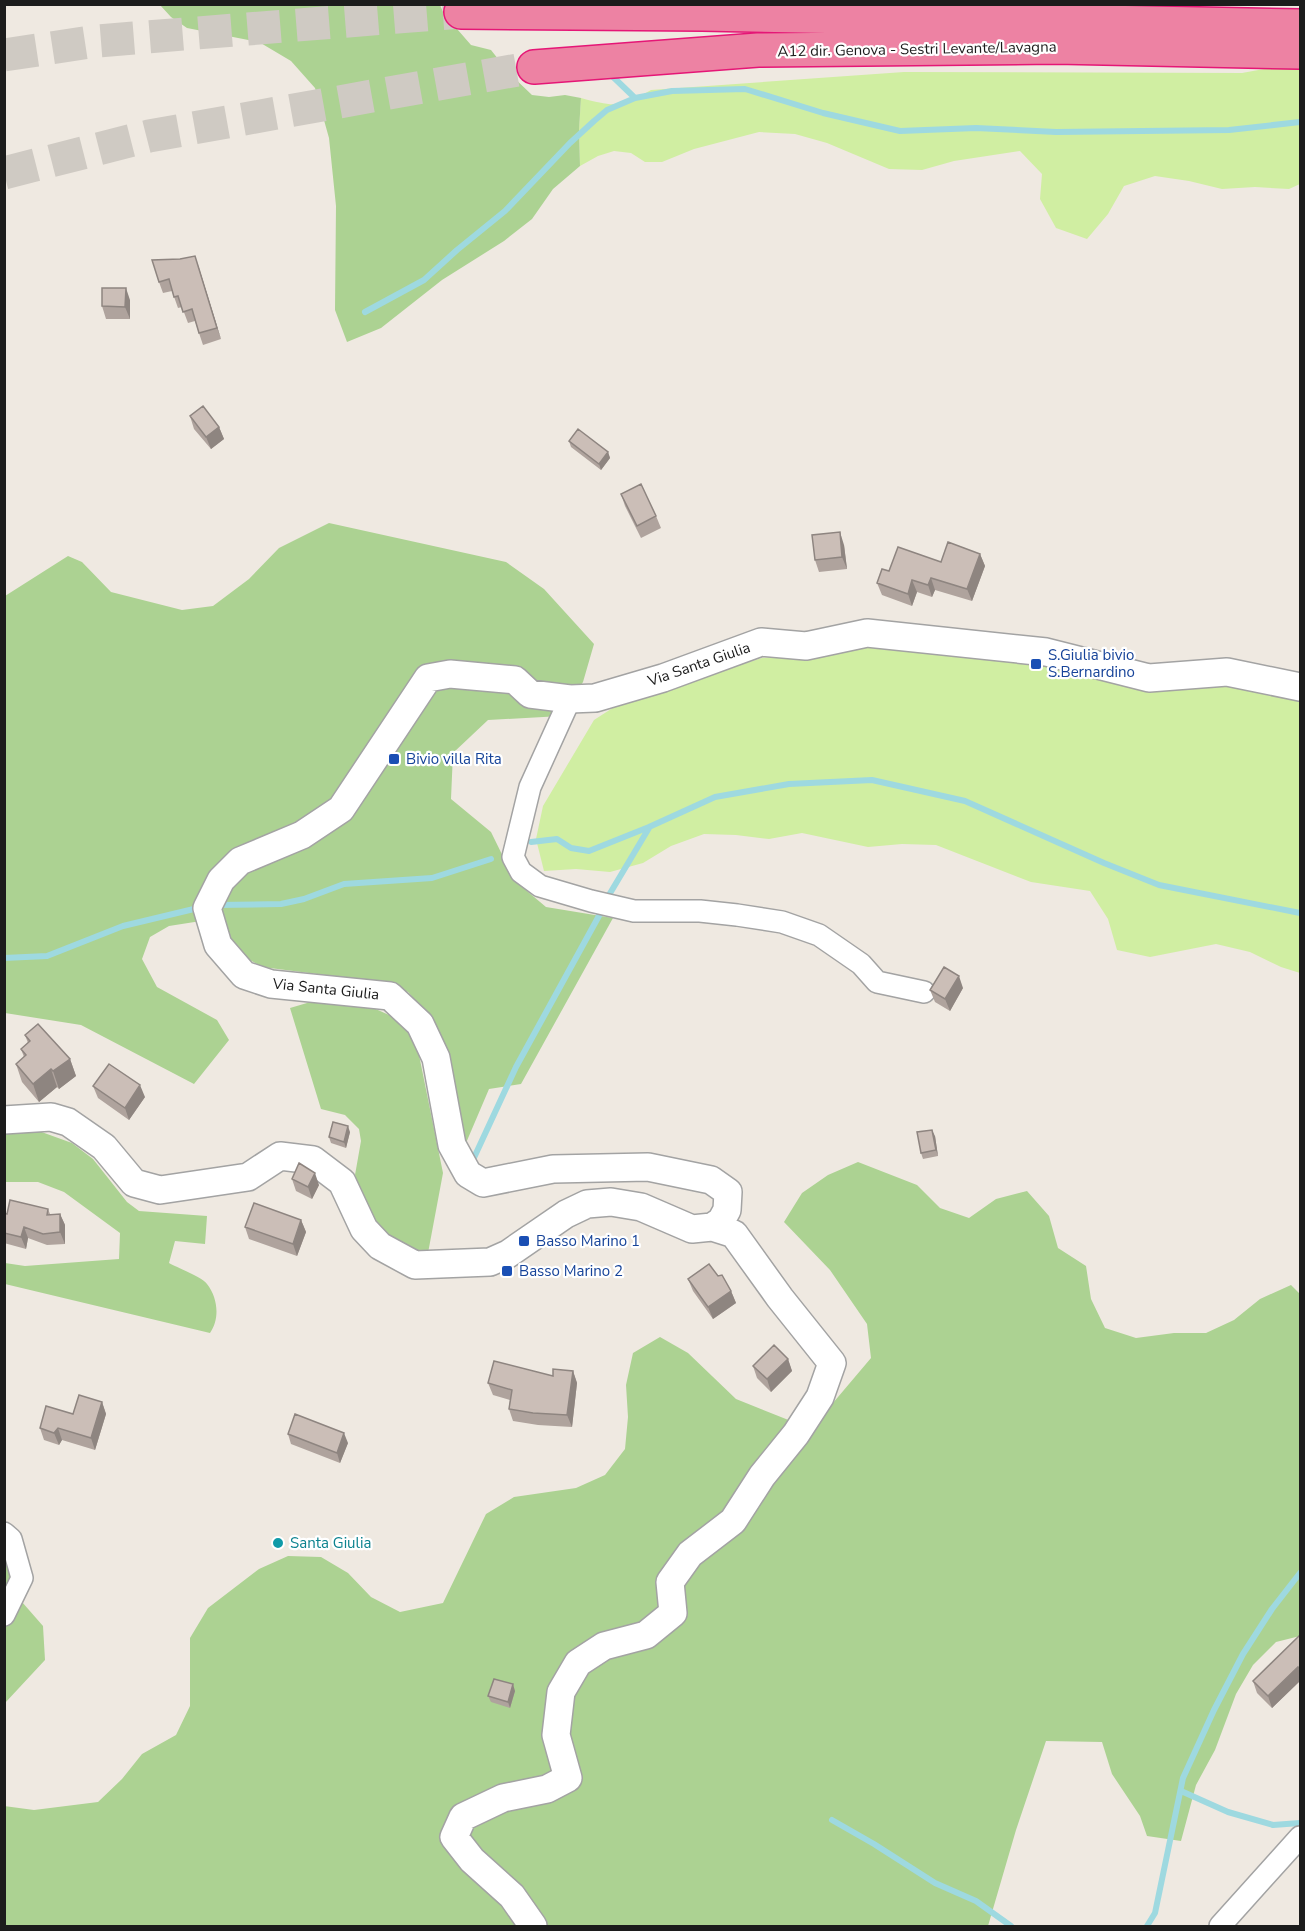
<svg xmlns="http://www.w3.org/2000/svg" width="1305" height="1931" viewBox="0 0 1305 1931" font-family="'Nunito Sans',sans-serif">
	<rect width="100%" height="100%" fill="#efe9e1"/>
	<!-- grass -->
	<path fill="#d0eea2" d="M1286 65H1300V184L1289 189 1255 187 1222 189 1189 181 1155 176 1124 186 1108 214 1087 239 1056 228 1040 199 1042 174 1020 151 954 161 922 170 889 169 827 143 795 134 759 132 694 149 662 162H645L631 153 614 151 598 156 580 166 579 130 581 98C615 107 620 108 651 90L904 72 1242 73Z
		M876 645 1217 680 1300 696V973L1281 967 1250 952 1216 944 1150 957 1117 950 1108 919 1090 891 1031 882 936 845 902 844 868 847 802 833 769 839 736 835 704 834 671 846 643 863 610 872 576 869 544 871 536 839 543 806 594 720 622 702 762 658 809 655Z"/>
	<!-- forest -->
	<path fill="#acd292" d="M160 5H440L444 14 471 45 491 50 510 74 532 95 549 97 565 95 581 98 579 130 580 166 553 189 532 219 504 241 442 280 381 328 347 342 335 310 336 206 329 138 315 88 291 61 259 42 187 28 171 17Z
		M329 523 506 562 544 589 594 644 583 682 561 716 488 720 453 753 451 799 491 832 515 881 546 907 613 918 521 1084 489 1089 466 1143 461 1140 428 1015 408 992 380 982 262 967 243 956 227 933 220 918 169 926 150 937 142 959 157 987 217 1020 229 1040 194 1084 81 1025 5 1013V596L68 556 82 562 111 592 182 610 213 606 249 579 279 548Z
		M324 998 369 1006 389 1015 407 1028 418 1050 443 1173 428 1253 409 1250 377 1228 365 1206 355 1175 361 1141 359 1129 345 1115 321 1109 290 1008Z
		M36 1130 72 1143 93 1159 127 1202 139 1211 207 1216 205 1244 175 1241 169 1263C178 1268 202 1277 207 1284 218 1298 220 1319 210 1333L5 1284V1263L25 1266 119 1259 120 1233 64 1192 38 1182H5V1131Z
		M858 1162 917 1185 940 1208 969 1218 996 1199 1027 1191 1049 1216 1058 1248 1086 1266 1091 1299 1105 1328 1136 1338 1174 1333H1206L1234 1320 1260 1299 1291 1285 1300 1294V1636L1276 1642 1253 1665 1236 1694 1215 1750 1196 1785 1181 1841 1147 1836 1140 1816 1112 1774 1102 1742 1046 1741 1016 1830 988 1926H5L4 1806 34 1810 98 1802 122 1779 142 1754 176 1735 190 1706V1638L208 1608 259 1569 288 1556 321 1557 348 1573 371 1597 400 1612 443 1603 486 1514 514 1497 576 1488 605 1475 625 1449 628 1417 626 1385 633 1353 660 1337 688 1353 736 1399 796 1423 827 1410 871 1358 867 1324 830 1270 784 1222 802 1193 828 1175Z
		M4 1559 22 1602 43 1626 45 1660 5 1703Z"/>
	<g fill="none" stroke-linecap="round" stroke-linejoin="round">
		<!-- stream -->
		<path stroke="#9ed9e0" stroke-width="6" d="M609 73 635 98
			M365 312 424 280 457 250 505 211 570 143 594 121 607 110 635 98 672 91 745 89 823 113 900 131 976 128 1056 132 1229 130 1300 122
			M531 842 557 839 571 848 589 851 649 827 715 797 789 784 872 780 965 801 1104 863 1159 885 1300 913
			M609 895 649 828
			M216 905 281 904 304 899 344 884 432 878 491 859
			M4 958 47 956 123 926 198 908
			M472 1162 516 1067 600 914
			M1181 1791 1228 1812 1273 1825 1300 1823
			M832 1820 874 1844 935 1883 976 1901 1011 1926
			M1147 1926 1155 1913 1183 1778 1214 1710 1243 1654 1272 1609 1300 1573"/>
		<!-- motorway-tunnel -->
		<path stroke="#cfcac3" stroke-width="33" stroke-dasharray="33 16" stroke-linecap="butt" d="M4 55 97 41 461 12
			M4 173 149 136 534 67"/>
		<!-- minor casing -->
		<g stroke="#a3a3a3" stroke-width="24">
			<path id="minor" d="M570 699 530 787 513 857 521 872 540 886 591 901 634 911H700L737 915 782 922 819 935 861 964 877 982 924 992
				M4 1533 11 1539 22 1578 4 1615
				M1220 1926 1300 1837"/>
		</g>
		<!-- tertiary casing -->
		<g stroke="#a3a3a3" stroke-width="30">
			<path id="tertiary" d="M4 1120 51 1117 68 1122 104 1147 134 1183 160 1190 248 1177 280 1156 313 1160 342 1182 364 1229 380 1246 415 1265 490 1262 508 1254 566 1214 587 1204 611 1202 641 1207 692 1229 712 1227 721 1221 727 1210 728 1192 711 1180 648 1167 553 1169 483 1183 468 1174 452 1145 436 1058 420 1024 390 996 271 984 244 975 218 945 207 908 221 880 240 861 302 835 341 809 428 678 450 674 515 680 530 694 570 699 595 698 663 678 761 642 806 646 867 633 1046 652 1149 678 1227 672 1300 687
				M533 1926 512 1896 472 1860 454 1837 463 1817 503 1798 547 1789 568 1778 556 1735 561 1692 578 1663 604 1646 646 1635 673 1613 670 1582 690 1554 733 1521 762 1476 796 1434 820 1397 832 1363 780 1298 734 1234 712 1227"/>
		</g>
		<!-- motorway casing -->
		<g stroke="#e51676" stroke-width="36">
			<path id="motorway" d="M461 12 702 14 1300 26
				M534 67 758 50 1056 47 1300 52"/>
		</g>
		<!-- minor -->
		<use href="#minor" stroke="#fff" stroke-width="21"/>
		<!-- tertiary -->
		<use href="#tertiary" stroke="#fff" stroke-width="27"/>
		<!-- motorway -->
		<use href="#motorway" stroke="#ed82a3" stroke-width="33"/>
	</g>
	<!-- wall -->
	<path fill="#afa39d" d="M199 268 221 339 203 345 195 321 188 323 182 307 178 308 172 291 163 293 159 282Z
		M130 300V319H106L102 306Z
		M190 416 219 427 224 439 211 449 194 429Z
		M569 441 608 452 610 458 601 470 571 447Z
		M621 494 656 516 661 528 641 538 625 506Z
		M844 545 847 569 819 572 815 560Z
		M980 554 985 566 972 601 935 590 932 597 917 592 912 606 882 595 877 583 889 571 941 562Z
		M963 988 950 1011 935 1002 930 990Z
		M25 1035 70 1059 76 1076 59 1089 57 1087 39 1102 22 1082 16 1064 24 1057 21 1049 28 1043Z
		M93 1086 145 1097 129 1120 98 1098Z
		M350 1132 346 1148 331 1143 329 1137Z
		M935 1136 938 1156 923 1159 921 1153Z
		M292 1179 319 1185 312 1199 296 1191Z
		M48 1209 50 1214H60L65 1225V1244L47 1245 28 1238 26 1249 4 1243V1213L7 1214Z
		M301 1220 306 1232 297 1256 249 1239 245 1227Z
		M718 1276 731 1291 736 1303 713 1319 693 1291 688 1279Z
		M788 1359 792 1371 771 1392 757 1378 753 1366Z
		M573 1371 577 1383 572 1427 538 1425 513 1421 509 1409 510 1400 493 1395 488 1383 553 1376Z
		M102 1402 106 1414 95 1450 62 1440 59 1445 44 1440 40 1428Z
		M288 1434 348 1443 340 1463 291 1444Z
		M1300 1636V1681L1272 1708 1257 1693 1253 1681Z
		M515 1691 510 1708 491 1702 488 1696Z"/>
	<!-- shaded-wall -->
	<path fill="#8e8580" d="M195 256 199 268 221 339 217 328Z
		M126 288 130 300V319L125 307Z
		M219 427 224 439 211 449 206 437Z
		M608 452 610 458 601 470 599 464Z
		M840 532 844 545 847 569 842 557Z
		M980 554 985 566 972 601 967 589Z
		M931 578 935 590 932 597 928 585Z
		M912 580 917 592 912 606 908 594Z
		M959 976 963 988 950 1011 945 999Z
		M70 1059 76 1076 59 1089 53 1071Z
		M51 1069 57 1087 39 1102 33 1084Z
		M140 1085 145 1097 129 1120 125 1108Z
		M348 1126 350 1132 346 1148 344 1142Z
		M932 1130 935 1136 938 1156 936 1150Z
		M315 1173 319 1185 312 1199 308 1187Z
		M60 1214 65 1225V1244L60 1232Z
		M301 1220 306 1232 297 1256 293 1244Z
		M24 1227 28 1238 26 1249 21 1237Z
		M731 1291 736 1303 713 1319 708 1307Z
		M788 1359 792 1371 771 1392 767 1379Z
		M573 1371 577 1383 572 1427 567 1415Z
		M102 1402 106 1414 95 1450 91 1438Z
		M58 1428 62 1440 59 1445 54 1433Z
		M344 1433 348 1443 340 1463 337 1453Z
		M1298 1667 1300 1673V1681L1272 1708 1268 1696Z
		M513 1684 515 1691 510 1708 508 1702Z"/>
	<!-- building -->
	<path fill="#cbbeb7" stroke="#8e8580" stroke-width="1.5" d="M195 256 217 328 199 333 192 309 183 312 178 296 174 297 169 279 159 282 152 260 180 259Z
		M102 288H126L125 307 102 306Z
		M203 406 219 427 206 437 190 416Z
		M578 429 608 452 599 464 569 441Z
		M641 484 656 516 637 526 621 494Z
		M840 532 842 557 815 560 812 535Z
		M948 542 980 554 967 589 931 578 928 585 912 580 908 594 877 583 882 569 889 571 898 547 941 562Z
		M944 967 959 976 945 999 930 990Z
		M38 1024 70 1059 53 1071 51 1069 33 1084 16 1064 26 1055 21 1049 30 1041 25 1035Z
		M109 1064 140 1085 125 1108 93 1086Z
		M333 1122 348 1126 344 1142 329 1137Z
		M932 1130 936 1150 921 1153 917 1132Z
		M299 1163 315 1173 308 1187 292 1179Z
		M10 1200 48 1209 47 1215 60 1214V1232L43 1234 24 1227 21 1237 4 1233V1213L7 1214Z
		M254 1203 301 1220 293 1244 245 1227Z
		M709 1264 718 1276 722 1275 731 1291 708 1307 688 1279Z
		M774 1345 788 1359 767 1379 753 1366Z
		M494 1361 553 1376V1369L573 1371 567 1415 533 1413 509 1409 512 1390 488 1383Z
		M79 1395 102 1402 91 1438 58 1428 54 1433 40 1428 46 1406 73 1414Z
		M295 1414 344 1433 337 1453 288 1434Z
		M1300 1635V1670L1298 1667 1268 1696 1253 1681Z
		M494 1679 513 1684 508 1702 488 1696Z"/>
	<!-- markers -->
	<g fill="#1a4fb4" stroke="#fff" stroke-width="2">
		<rect x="1030" y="658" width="12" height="12" rx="3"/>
		<rect x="388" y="753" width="12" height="12" rx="3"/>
		<rect x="518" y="1235" width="12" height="12" rx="3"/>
		<rect x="501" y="1265" width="12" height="12" rx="3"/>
	</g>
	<circle fill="#0f9aa8" stroke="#fff" stroke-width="2" cx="278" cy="1543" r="6"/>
	<g text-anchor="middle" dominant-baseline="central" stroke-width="4.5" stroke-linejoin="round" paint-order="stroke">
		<!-- street labels -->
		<g font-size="15" fill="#1c1c1c" stroke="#fff">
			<text transform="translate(917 49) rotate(-1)">A12 dir. Genova - Sestri Levante/Lavagna</text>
			<text transform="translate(699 664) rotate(-19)">Via Santa Giulia</text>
			<text transform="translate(326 989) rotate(6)">Via Santa Giulia</text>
		</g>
		<!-- transit labels -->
		<g font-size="15" fill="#164399" stroke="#fff" text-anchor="start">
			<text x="1048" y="655">S.Giulia bivio<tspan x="1048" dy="17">S.Bernardino</tspan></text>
			<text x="406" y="759">Bivio villa Rita</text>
			<text x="536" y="1241">Basso Marino 1</text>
			<text x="519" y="1271">Basso Marino 2</text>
		</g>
		<!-- culture labels -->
		<g font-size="15" fill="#0d838f" stroke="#fff" text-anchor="start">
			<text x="290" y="1543">Santa Giulia</text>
		</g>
	</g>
	<!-- border -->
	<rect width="1305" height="1931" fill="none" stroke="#1c1c1c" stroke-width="12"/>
</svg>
